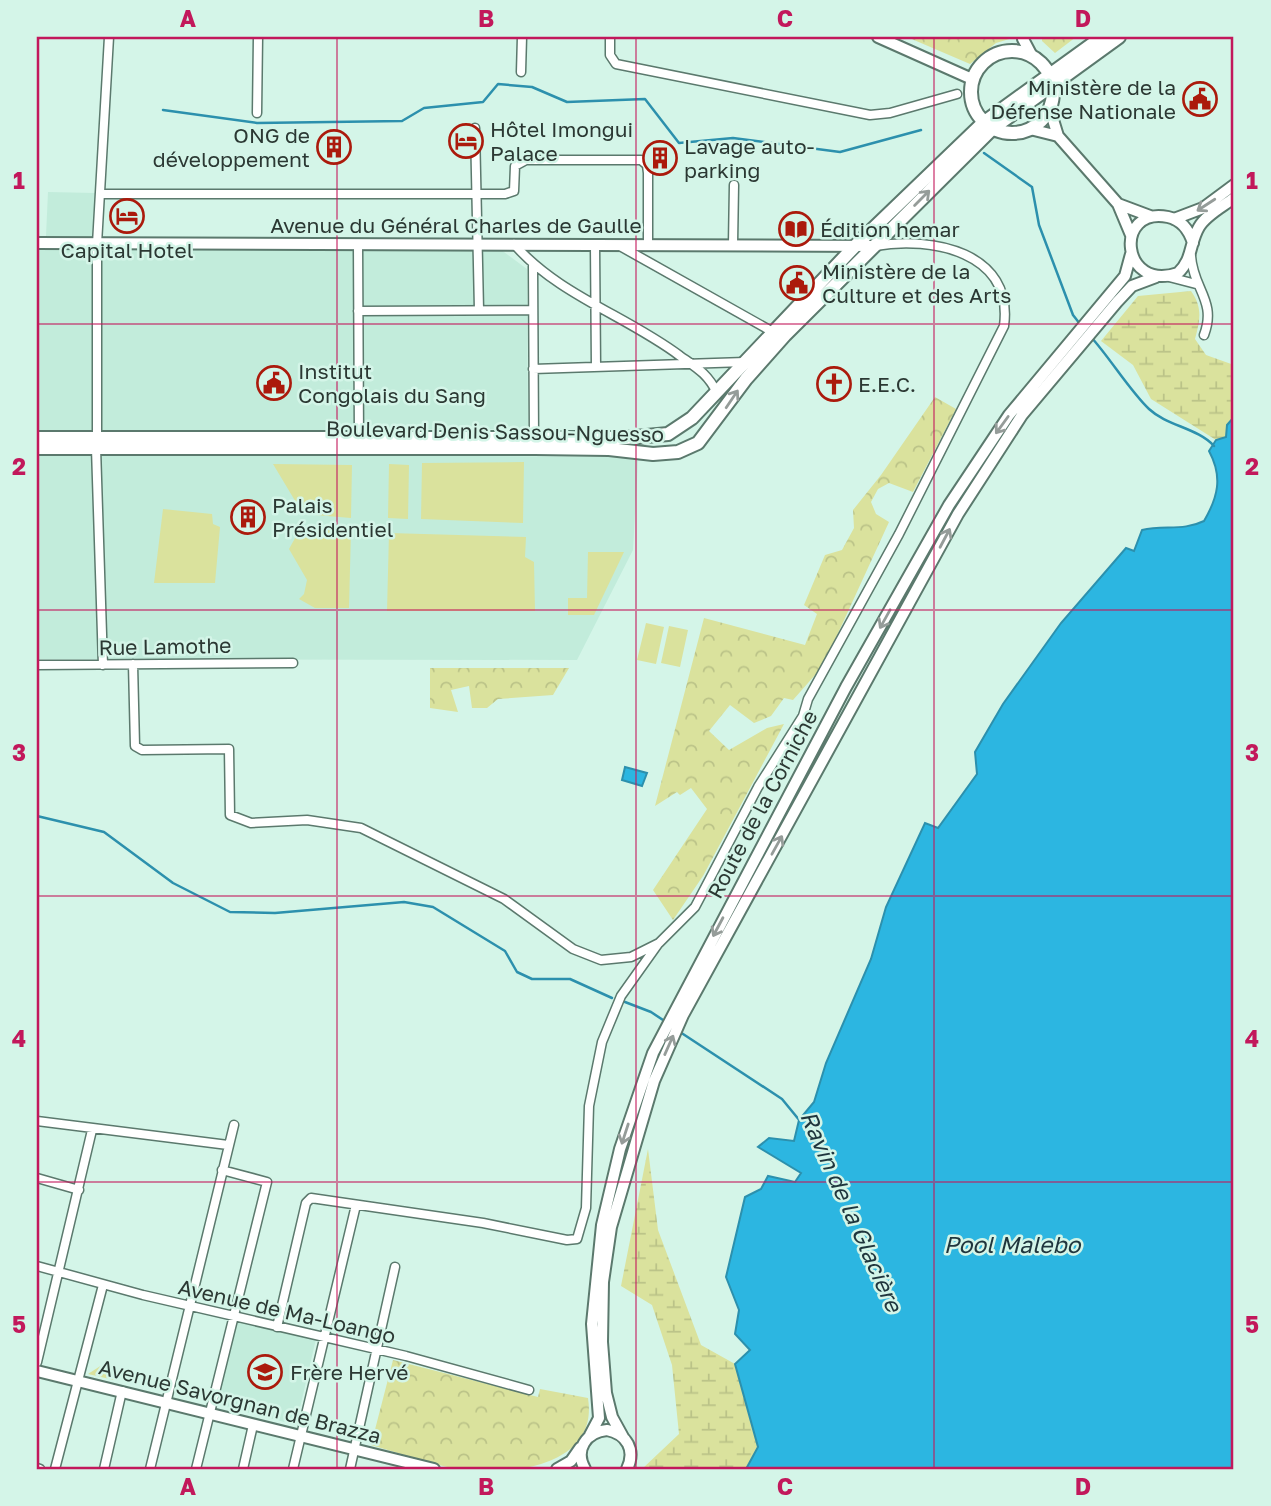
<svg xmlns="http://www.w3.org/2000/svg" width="1271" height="1506" viewBox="0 0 1271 1506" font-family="'Golos Text',sans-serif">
	<defs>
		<pattern id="forest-crowns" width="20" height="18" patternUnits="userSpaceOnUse" patternTransform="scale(1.75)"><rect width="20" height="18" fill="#dae29d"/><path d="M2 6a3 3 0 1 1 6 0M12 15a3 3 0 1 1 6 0" fill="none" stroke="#bbc388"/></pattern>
		<pattern id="wetland-marsh" width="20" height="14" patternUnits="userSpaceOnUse" patternTransform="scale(1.75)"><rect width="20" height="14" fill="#dae29d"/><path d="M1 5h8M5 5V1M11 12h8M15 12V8" fill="none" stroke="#bbc388"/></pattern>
	</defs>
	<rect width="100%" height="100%" fill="#d4f5e8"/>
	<!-- built -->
	<path fill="#c2ecdb" d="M48 192 95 193 92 237 485 238 527 269 528 429 37 432V237L46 236Z
		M37 453 618 457 638 461 633 550 577 660 37 659Z
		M235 1320 316 1339 296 1425 215 1404Z"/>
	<!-- grass -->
	<path fill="#dae29d" d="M524 462 523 523 421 519 422 463Z
		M273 464 352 465 351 518 303 514Z
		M389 464 409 465 408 519 388 518Z
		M163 509 212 514 213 524 220 527 215 583H154Z
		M305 526 351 530 349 608H315L299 599 304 594 307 580 289 549 299 531Z
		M389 533 526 537 525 557 534 562 535 611H387Z
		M588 552H624L594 615H568V598H587Z
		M646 623 664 627 656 664 637 660Z
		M669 626 688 630 680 667 661 663Z
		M105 1363 114 1380 88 1374Z"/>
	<!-- forest -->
	<path fill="url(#forest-crowns)" d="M907 37H1016L996 43 970 64Z
		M1042 37H1076L1055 53 1042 41Z
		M935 397 956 409 913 492 889 483 878 489 871 502 876 514 889 522 823 666 793 700 784 698 771 716 754 723 730 705 709 731 729 750 767 728 784 724 703 876 673 920 653 890 707 809 691 788 680 795 677 792 655 806 704 618 805 645 817 614 804 605 825 555 842 550 854 528 853 510 881 475Z
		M430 668H569L553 695 498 699 487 708H472L469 686 451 690 458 712 430 708Z
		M393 1360 538 1397 540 1389 588 1398C599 1467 510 1476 460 1469 430 1465 400 1453 371 1445Z"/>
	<!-- wetland -->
	<path fill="url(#wetland-marsh)" d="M1191 291C1203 308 1200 320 1195 339L1206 355 1234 365V417L1227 425 1226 437 1216 440 1151 399 1133 365 1101 341 1138 296Z
		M648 1149 658 1230 701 1345 735 1364 758 1447 746 1469H642L679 1434 672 1365 652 1305 621 1286Z"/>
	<!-- water -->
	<path fill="#2cb6e1" stroke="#2c90ad" stroke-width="2" d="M1234 417V1469H746L758 1447 735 1364 750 1350 735 1334 739 1310 726 1277 745 1197 761 1189 768 1176 795 1182 801 1173 758 1147 769 1138 794 1141 799 1120 814 1102 826 1063 871 959 886 907 925 823 938 828 977 774 975 752 1003 704 1061 623 1126 548 1134 551 1142 530C1164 525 1184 531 1204 521 1218 497 1223 477 1209 451L1216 440 1226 437 1227 425Z
		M625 767 647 773 642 786 622 780Z"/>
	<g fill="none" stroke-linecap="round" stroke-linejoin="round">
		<!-- stream -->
		<path stroke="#2c90ad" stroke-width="2.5" d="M163 110 257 123 402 121 424 108 483 102 498 84 532 87 567 102 645 99 679 143 733 138 840 152 921 130
			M984 153 1032 187 1039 225 1073 315 1080 324
			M1091 337C1110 358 1130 391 1149 409 1167 426 1198 428 1214 446
			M37 816 104 832 173 883 230 912 275 913 404 902 433 907 505 951 517 972 532 979H570L612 998
			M625 1002 651 1012 666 1022
			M680 1032 782 1099 800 1121"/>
		<!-- street casing -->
		<g stroke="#5b796d" stroke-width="11">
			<path id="street" d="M610 37V55L616 64 870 115 890 113 957 94
				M521 72 522 37
				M257 113 258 37
				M475 128 479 310
				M100 194H505L514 191 515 166 526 160H641L647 165 648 173V245
				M358 244 359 441
				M514 244C558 295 627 316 680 356 697 368 708 374 717 393
				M733 244 734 185
				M595 245 596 367
				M620 246 773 332
				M1191 256C1193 289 1217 301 1204 335
				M533 266 534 438
				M1169 277 1196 284
				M358 311 533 310
				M533 369 745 362
				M97 438V244L109 37
				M96 448 103 665
				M133 664 135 746 142 750 229 749 230 815 251 823 307 820 361 828 504 899 573 949 601 960 631 957 659 943 695 907 758 787 803 716 808 699 899 534 1004 326C1014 252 932 236 875 246
				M37 665 293 663
				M37 1121 228 1145
				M37 1178 79 1190
				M37 1266 143 1295 406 1356 529 1390
				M277 1327 306 1203 311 1198 483 1223 567 1240 577 1239 586 1208 589 1106 602 1042 621 996 658 944
				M37 1362 92 1130
				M37 1468 40 1469
				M55 1469 103 1285
				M104 1469 122 1391
				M150 1469 234 1125
				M196 1469 267 1182 222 1170
				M243 1469 253 1425
				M293 1469 356 1205
				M350 1469 395 1267"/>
		</g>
		<!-- secondary casing -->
		<g stroke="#5b796d" stroke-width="14">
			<path id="secondary" d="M878 37 972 79
				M1023 39 1032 56
				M1050 110 1058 136 1118 204 1131 235
				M1030 129 1058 136
				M1118 204 1150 216
				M1174 219 1203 208 1234 185
				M37 243 875 246
				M1193 243C1189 230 1182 220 1168 217 1113 206 1121 293 1178 273 1193 259 1189 244 1199 227 1206 215 1222 207 1234 198
				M37 1371 434 1469
				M590 1435 599 1418 592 1324 602 1225 620 1149 653 1053 846 687 949 505 1009 415 1125 276 1131 254
				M623 1437 612 1417 606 1393 602 1342 603 1282 611 1227 654 1081 683 1015 958 514 1022 415 1117 302 1132 286 1156 277
				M557 1469 571 1461 580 1448
				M585 1469C574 1450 586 1432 607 1430 627 1434 636 1450 627 1469"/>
		</g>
		<!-- primary casing -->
		<g stroke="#5b796d" stroke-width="16">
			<path id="primary" d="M971 92a41 41 0 1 1 82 0a41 41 0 1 1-82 0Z
				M37 438H625L668 434 692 418 855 246 983 123 1102 37
				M37 448H535L609 449 653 454 678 452 698 443 746 379 785 335 992 129 1119 37"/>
		</g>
		<!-- street -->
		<use href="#street" stroke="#fff" stroke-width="8"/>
		<!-- secondary -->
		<use href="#secondary" stroke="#fff" stroke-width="10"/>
		<!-- primary -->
		<use href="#primary" stroke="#fff" stroke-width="12"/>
	</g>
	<!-- one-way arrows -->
	<defs><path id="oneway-shaft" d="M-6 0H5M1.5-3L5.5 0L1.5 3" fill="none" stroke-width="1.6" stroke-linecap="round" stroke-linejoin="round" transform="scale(1.75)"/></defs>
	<g stroke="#959c99">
		<use href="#oneway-shaft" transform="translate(922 198) rotate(-45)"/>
		<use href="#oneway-shaft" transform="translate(1206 205) rotate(147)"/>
		<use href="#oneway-shaft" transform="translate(732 399) rotate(-56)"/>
		<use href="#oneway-shaft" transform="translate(1002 425) rotate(126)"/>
		<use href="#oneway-shaft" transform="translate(945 538) rotate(-62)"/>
		<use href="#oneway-shaft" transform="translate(885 619) rotate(119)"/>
		<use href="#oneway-shaft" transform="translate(777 845) rotate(-61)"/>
		<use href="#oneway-shaft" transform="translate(718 927) rotate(118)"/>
		<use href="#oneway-shaft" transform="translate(669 1045) rotate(-66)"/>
		<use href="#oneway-shaft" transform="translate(625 1134) rotate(108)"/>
	</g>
	<!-- grid -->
	<path fill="none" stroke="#c2185b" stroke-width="2" stroke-opacity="0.55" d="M337 37V1469M636 37V1469M934 37V1469M37 324H1234M37 610H1234M37 896H1234M37 1182H1234"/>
	<!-- icons -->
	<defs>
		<g id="civic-ring" transform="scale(1.75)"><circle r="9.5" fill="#d4f5e8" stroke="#ab1a0c" stroke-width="1.5"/><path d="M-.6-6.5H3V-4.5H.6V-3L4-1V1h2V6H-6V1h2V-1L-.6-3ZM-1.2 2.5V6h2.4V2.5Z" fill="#ab1a0c"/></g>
		<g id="hotel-ring" transform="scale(1.75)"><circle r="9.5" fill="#d4f5e8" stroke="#ab1a0c" stroke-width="1.5"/><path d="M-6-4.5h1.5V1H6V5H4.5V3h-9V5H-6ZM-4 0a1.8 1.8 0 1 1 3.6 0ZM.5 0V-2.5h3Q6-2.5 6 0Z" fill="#ab1a0c"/></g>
		<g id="building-ring" transform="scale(1.75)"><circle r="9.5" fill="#d4f5e8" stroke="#ab1a0c" stroke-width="1.5"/><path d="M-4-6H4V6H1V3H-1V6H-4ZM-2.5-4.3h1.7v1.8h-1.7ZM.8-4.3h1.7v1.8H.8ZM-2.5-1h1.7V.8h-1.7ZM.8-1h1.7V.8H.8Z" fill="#ab1a0c"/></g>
		<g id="library-ring" transform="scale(1.75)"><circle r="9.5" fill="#d4f5e8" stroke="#ab1a0c" stroke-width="1.5"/><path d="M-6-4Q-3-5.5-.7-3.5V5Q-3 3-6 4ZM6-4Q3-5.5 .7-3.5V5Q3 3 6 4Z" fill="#ab1a0c"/></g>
		<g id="church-ring" transform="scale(1.75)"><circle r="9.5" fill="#d4f5e8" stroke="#ab1a0c" stroke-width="1.5"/><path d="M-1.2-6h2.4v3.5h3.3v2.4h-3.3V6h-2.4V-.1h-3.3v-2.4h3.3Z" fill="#ab1a0c"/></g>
		<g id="school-ring" transform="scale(1.75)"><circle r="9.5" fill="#d4f5e8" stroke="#ab1a0c" stroke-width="1.5"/><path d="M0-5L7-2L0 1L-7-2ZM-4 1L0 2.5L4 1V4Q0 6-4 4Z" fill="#ab1a0c"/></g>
	</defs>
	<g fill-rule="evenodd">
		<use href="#civic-ring" x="1200" y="99"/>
		<use href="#hotel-ring" x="466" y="141"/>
		<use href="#building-ring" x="334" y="147"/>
		<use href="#building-ring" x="660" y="158"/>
		<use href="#hotel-ring" x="127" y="216"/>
		<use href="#library-ring" x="796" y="229"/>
		<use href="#civic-ring" x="797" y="283"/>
		<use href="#civic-ring" x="274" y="383"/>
		<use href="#church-ring" x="834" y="384"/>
		<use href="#building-ring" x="248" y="517"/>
		<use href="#school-ring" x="265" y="1372"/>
	</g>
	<g text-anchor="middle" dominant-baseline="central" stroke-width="5" stroke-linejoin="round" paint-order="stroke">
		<!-- poi labels -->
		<g font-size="21" fill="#2b3833" stroke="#d4f5e8" text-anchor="start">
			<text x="1176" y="87" text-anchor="end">Ministère de la<tspan x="1176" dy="24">Défense Nationale</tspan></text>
			<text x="490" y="129">Hôtel Imongui<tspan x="490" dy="24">Palace</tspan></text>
			<text x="310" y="135" text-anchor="end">ONG de<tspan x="310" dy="24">développement</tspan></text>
			<text x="684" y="146">Lavage auto-<tspan x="684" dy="24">parking</tspan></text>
			<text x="820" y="229">Édition hemar</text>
			<text x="127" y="250" text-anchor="middle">Capital Hotel</text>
			<text x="822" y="271">Ministère de la<tspan x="822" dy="24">Culture et des Arts</tspan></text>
			<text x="298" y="371">Institut<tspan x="298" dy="24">Congolais du Sang</tspan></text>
			<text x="858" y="384">E.E.C.</text>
			<text x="272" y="505">Palais<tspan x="272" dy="24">Présidentiel</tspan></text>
			<text x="290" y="1372">Frère Hervé</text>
		</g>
		<!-- street labels -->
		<g font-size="21" fill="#2b3833" stroke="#d4f5e8">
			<text x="456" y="225">Avenue du Général Charles de Gaulle</text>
			<text transform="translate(495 431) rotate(1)">Boulevard Denis Sassou-Nguesso</text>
			<text transform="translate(165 646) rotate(-1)">Rue Lamothe</text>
			<text transform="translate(762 804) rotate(-62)">Route de la Corniche</text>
			<text transform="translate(287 1311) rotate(13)">Avenue de Ma-Loango</text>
			<text transform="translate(240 1401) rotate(14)">Avenue Savorgnan de Brazza</text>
		</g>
		<!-- water labels -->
		<g font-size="23" font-style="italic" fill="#1f353d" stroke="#d4f5e8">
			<text transform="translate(852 1211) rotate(66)">Ravin de la Glacière</text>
			<text x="1012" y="1244">Pool Malebo</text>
		</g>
	</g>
	<!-- border -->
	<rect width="1271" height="1506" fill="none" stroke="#d4f5e8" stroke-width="77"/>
	<rect x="38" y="38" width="1194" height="1430" fill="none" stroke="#c2185b" stroke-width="2.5"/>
	<g font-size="23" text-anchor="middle" font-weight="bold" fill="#c2185b">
		<text x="188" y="27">A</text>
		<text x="486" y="27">B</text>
		<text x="785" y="27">C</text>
		<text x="1083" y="27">D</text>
		<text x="19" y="189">1</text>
		<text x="1252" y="189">1</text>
		<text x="19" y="475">2</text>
		<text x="1252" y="475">2</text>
		<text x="19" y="761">3</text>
		<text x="1252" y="761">3</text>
		<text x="19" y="1047">4</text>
		<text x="1252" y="1047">4</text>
		<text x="19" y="1333">5</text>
		<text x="1252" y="1333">5</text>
		<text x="188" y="1495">A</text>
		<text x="486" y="1495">B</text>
		<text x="785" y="1495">C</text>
		<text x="1083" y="1495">D</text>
	</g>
</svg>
